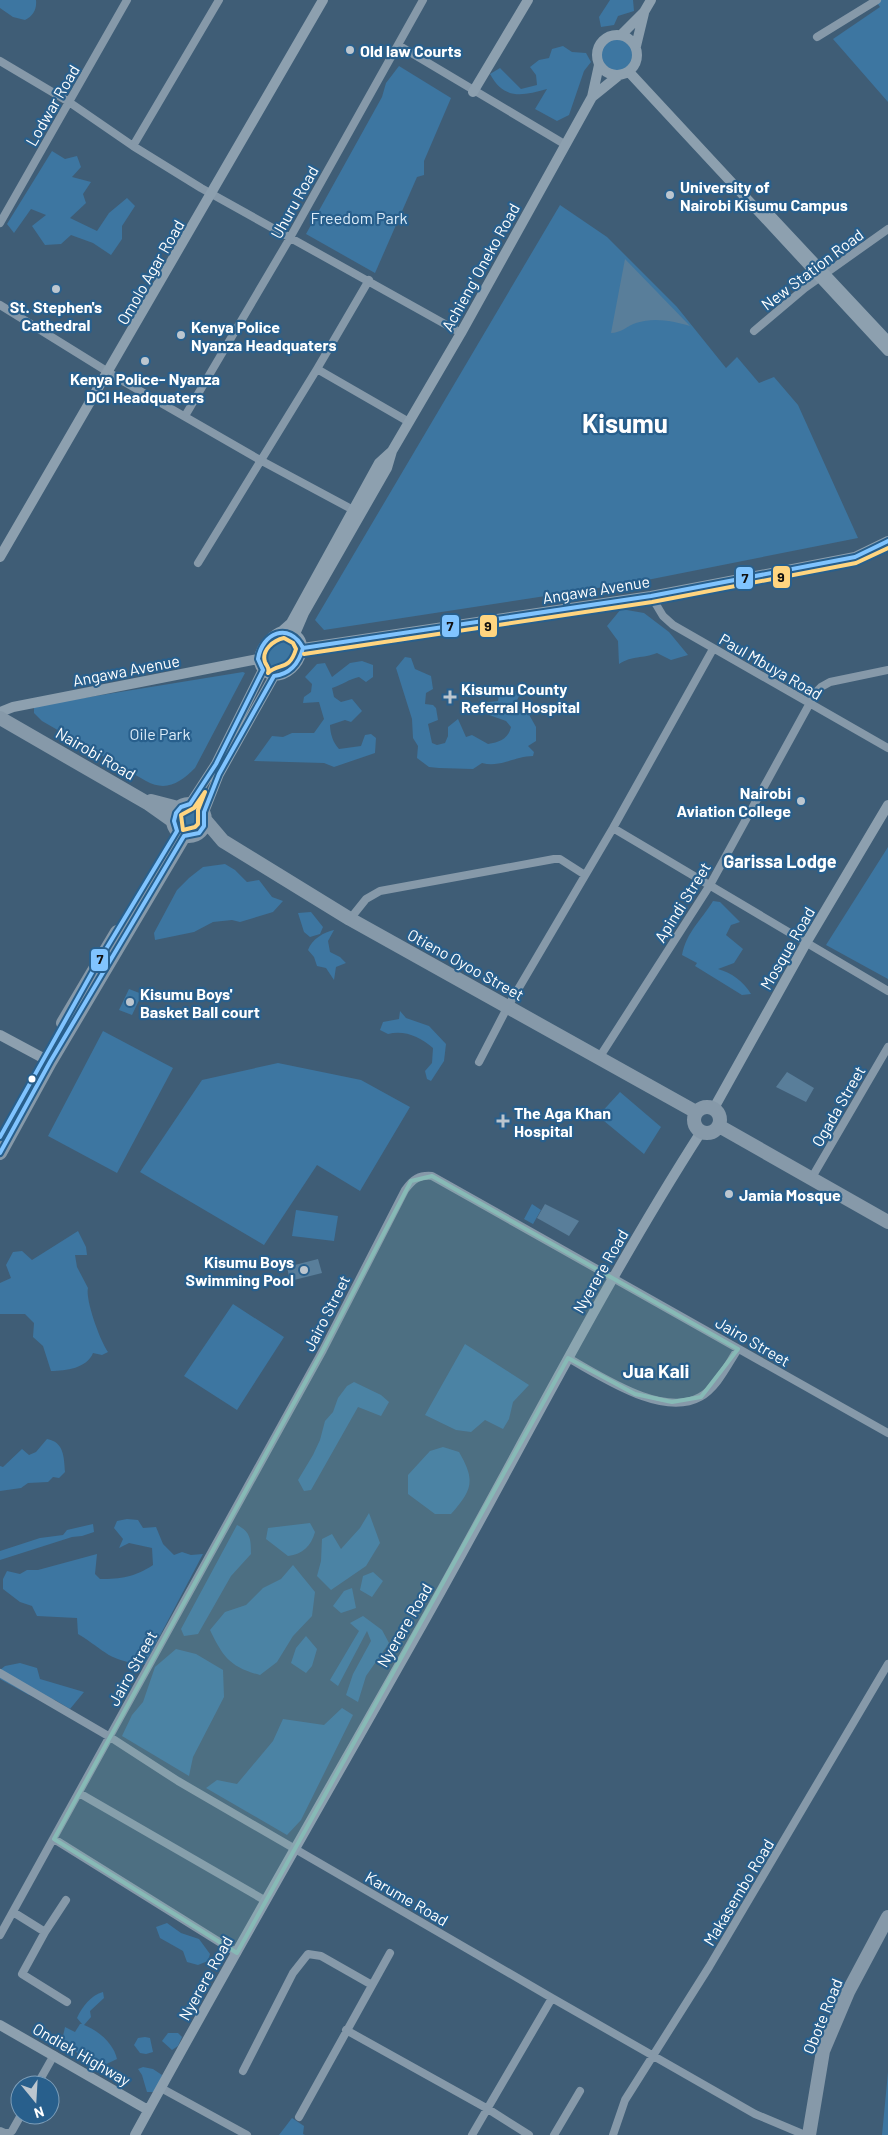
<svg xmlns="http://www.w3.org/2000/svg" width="888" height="2135" viewBox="0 0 888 2135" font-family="Barlow,sans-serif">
	<rect width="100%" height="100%" fill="#3f5d76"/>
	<!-- green -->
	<path fill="#3d76a1" d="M0 0H36C37 9 33 16 25 20L13 17 0 8Z
		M610 0H633L634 11 618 16 614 25 601 27 599 17Z
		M875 0H888V102L833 39 880 7Z
		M599 55a18 18 0 1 1 36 0a18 18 0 1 1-36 0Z
		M563 46 572 52 586 53 591 62 584 71 569 115 557 121 535 109 547 89C522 96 504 100 490 74L500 68 521 89 537 85 536 75 530 67 539 60 549 58 552 49Z
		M399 66 451 98 424 161V175L417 177 375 273 306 234 382 97 386 83Z
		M52 151 65 159 77 156 81 167 72 177 91 182 83 194 86 203 70 218 97 231 109 213 127 198 135 206 122 226V239L111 255 93 243 71 235 61 244 45 245 32 226 46 215 31 209 14 233 7 224Z
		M560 205 607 237 677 307 726 368 737 357 759 383 774 377 798 405 858 538 637 582 324 630 315 620Z
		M621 609 644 613 669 632 688 655 671 660 657 653C642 659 633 655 619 664L618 641 607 626Z
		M287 633 298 641V655L284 671C272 673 267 670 262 659L268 644Z
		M405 657 411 658 415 669 431 676 433 689 426 693 425 704 433 705 436 708 438 720 428 724 432 743 437 745 445 743 448 736V727L458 719 466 737 472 735 488 744C500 742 508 739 511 727L506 721 478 711 482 703 498 701 500 687 512 685 519 696 514 707 527 711 536 727V741L528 746 534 752 533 756C515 756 500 768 482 763L473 769 439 768 429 767 417 758 418 746 413 738 412 719 396 668Z
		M362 661 373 665V677L366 682 359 677C349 679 342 685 332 688L334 697 341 702 352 699 362 711 351 722 345 720 330 725C330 733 333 743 339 749L361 746 365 735 371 734 376 738 375 753 334 767 324 763 254 761 272 736 283 737 292 733H314L324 719 319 702 303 703 304 697 311 692 312 684 305 677 317 664 325 663 332 677 350 663Z
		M243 672 245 673 195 768C180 783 166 792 146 781L42 721 34 713V706Z
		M175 819a14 14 0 1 1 28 0a14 14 0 1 1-28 0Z
		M888 847V979L826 945Z
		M225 864 235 870 247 882 259 880 272 897 283 901 273 912 240 922 232 920 213 922 194 932 155 940 154 933 177 890 189 878 203 867Z
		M713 901 720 902 740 922 731 925 726 935 743 949 734 963 718 969C732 973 743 981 751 994L742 995 695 966 697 963 682 955C687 931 701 921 713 901Z
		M311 912 323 927 320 934 310 937 304 932 298 913Z
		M334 930 328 941 330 952 340 957 346 963 336 967 334 980 326 968 317 966 314 957 308 950C312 939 324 932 334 930Z
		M129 989 142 994 132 1015 119 1010Z
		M400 1011 406 1018 429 1026 446 1044 444 1061 431 1081 427 1079 425 1071 432 1063 433 1048C420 1037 405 1030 388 1034L380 1030 383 1022 399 1019Z
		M103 1031 173 1068 117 1173 48 1136Z
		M278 1063 361 1080 410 1107 360 1191 317 1165 264 1245 140 1172 202 1080Z
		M620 1092 661 1127 644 1154 598 1116Z
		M532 1204 541 1210 533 1224 524 1219Z
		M296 1210 338 1216 334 1241 292 1236Z
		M78 1231 86 1247 87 1255H75L77 1267 88 1288C85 1299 100 1341 108 1352L102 1355 93 1353C87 1368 66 1371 51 1371L43 1346 33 1337 34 1323 25 1314H0V1283L11 1278 6 1265 13 1252 22 1251 32 1260Z
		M233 1304 284 1337 237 1410 184 1376Z
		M465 1344 529 1385 513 1402 509 1419 503 1429 485 1420 471 1432 456 1430 425 1415Z
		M354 1382 381 1395 389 1402 381 1416 358 1407 311 1490 304 1491 298 1480 313 1455 320 1440 325 1421 333 1412 338 1398 347 1386Z
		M47 1439C64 1442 64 1457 65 1472L59 1478 53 1477 48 1482 28 1483 21 1488 0 1491V1466L3 1467 22 1449 29 1455 36 1452Z
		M443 1447 459 1452C476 1481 472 1490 451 1514H435L408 1494V1475L430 1451Z
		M369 1513 380 1543 366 1566 331 1590 317 1576 321 1561 322 1539 332 1534 341 1549 360 1528Z
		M127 1519 138 1520 143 1528 156 1527 163 1544 174 1555 182 1552 191 1555 203 1554 145 1664C109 1662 106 1651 78 1634L77 1618 37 1616 32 1606 20 1602 3 1589V1579L7 1571 20 1574 27 1570H38L97 1554 95 1574 100 1579C121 1579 135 1577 153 1565L152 1548 129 1543 119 1548 123 1539 114 1528 117 1521Z
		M310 1523 315 1532C311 1546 303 1554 288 1556L266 1539 268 1528Z
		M93 1524 94 1532 82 1536 72 1537 0 1560V1551L40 1538 63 1535 67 1530Z
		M237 1525C251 1532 251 1540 251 1554L231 1576 198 1634 184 1636 181 1629Z
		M293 1565 315 1592 312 1616 293 1636 277 1662 260 1675C230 1667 223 1657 210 1630L225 1612 246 1605 263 1588 281 1579Z
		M373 1572 383 1581 372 1597 360 1590 363 1576Z
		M352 1588 356 1608 341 1613 333 1606 344 1591Z
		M363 1616 382 1630 389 1643 366 1676 358 1702 346 1695 353 1674 371 1641 367 1631 338 1686 330 1680 359 1631 350 1623Z
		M306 1636 317 1649 312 1666 306 1673 291 1663 296 1648Z
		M176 1649 196 1654 223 1670 224 1697 193 1757 189 1776 122 1736 132 1715 143 1702 155 1667Z
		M20 1663 37 1668 40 1679 84 1692 70 1709 55 1700 29 1695 0 1679V1670L5 1666Z
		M342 1708 353 1715 301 1820 287 1835 206 1788 217 1780 237 1784 273 1741 283 1719 324 1725Z
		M167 1923 181 1933 199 1939 210 1954 208 1961 198 1965 187 1962 183 1951 160 1938 156 1927Z
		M103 1992 104 1998 90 2011 91 2017 84 2025C98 2030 114 2044 117 2059L96 2069 90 2061 79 2057 72 2044 62 2041 65 2027 75 2032 80 2024H82L77 2018C82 2007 91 1995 103 1992Z
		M168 2033H178L182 2037 178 2046 172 2050 162 2041Z
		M145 2037 150 2038 153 2052 146 2054 140 2053 134 2045 138 2038Z
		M143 2067 153 2069 162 2075 159 2085 153 2092H147L142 2075 138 2069Z
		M888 2072V2135H882Z
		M292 2118 304 2126 303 2134 305 2135H279Z"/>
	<!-- water -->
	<path fill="#597e9a" d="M625 259 690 326C673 321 654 317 636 323 627 326 621 333 611 333Z
		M787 1072 814 1088 806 1102 776 1087Z
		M545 1204 579 1221 569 1236 537 1218Z
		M318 1259 322 1273 290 1281 287 1267Z"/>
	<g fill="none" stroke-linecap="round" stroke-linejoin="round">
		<!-- street -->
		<path stroke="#8699a9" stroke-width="8" d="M817 37 877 0
			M398 45 566 145
			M0 61 69 102 133 146 201 188 461 333
			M133 146 219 0
			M0 223 127 0
			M0 305 121 380 260 460 357 512
			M754 331 805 288 888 229
			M317 369 409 422
			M185 416 287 243 423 0
			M198 563 317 369 369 280
			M651 596 663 616 673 625 888 748
			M613 828 888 991
			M350 919 366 899 380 891 554 859H560L585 875
			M599 1058 710 885 816 692 821 687 830 682 888 670
			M479 1062 507 1008 613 828 713 649
			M811 1179 888 1047
			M568 1358C601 1376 662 1418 700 1397 717 1388 728 1364 738 1349
			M0 1673 110 1737 178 1781 552 1998 755 2114 805 2135
			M79 1793 266 1901
			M54 1839 237 1953
			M66 1900 45 1932 22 1974 67 2002
			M13 1912 45 1932
			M0 1935 323 1350 405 1190C413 1179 419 1175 432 1176L888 1433
			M346 2030 488 2109 529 2135
			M243 2071 293 1973 308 1954 321 1956 372 1985
			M37 2085 54 2055
			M161 2088 247 2135
			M299 2117 390 1953
			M0 2131 7 2134 12 2131 21 2115
			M472 2135 552 1998
			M554 2135 580 2091
			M613 2135 625 2100 709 1967 888 1664"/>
		<!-- secondary -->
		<path stroke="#8da0af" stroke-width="10" d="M597 55a20 20 0 1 1 40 0a20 20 0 1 1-40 0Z
			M621 35 644 12 651 0
			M636 46 644 13
			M629 72 888 351
			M473 92 528 0
			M592 97 618 76
			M767 212 888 341
			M0 557 323 0
			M282 631 291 623 379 463 391 452
			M282 631C316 631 302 675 274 676 245 668 264 638 282 631Z
			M295 634 304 613 387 468 392 451 461 333 592 97 599 65
			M303 648 651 596 855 557 888 541
			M0 712 13 707 258 659
			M190 804 216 764 263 670
			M204 812 219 774 274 676
			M0 1035 43 1058
			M714 1108 806 943 888 805
			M0 2025 148 2110
			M135 2135C228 1964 326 1795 422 1625 515 1461 599 1291 701 1132"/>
		<!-- highway -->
		<path stroke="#8699a9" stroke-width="14" d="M0 718 149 804 173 821
			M151 801 178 808
			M173 820a16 16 0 1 1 32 0a16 16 0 1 1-32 0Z
			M206 821 223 841 350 919 696 1112
			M63 1023 117 932
			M694 1120a13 13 0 1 1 26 0a13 13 0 1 1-26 0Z
			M719 1126 888 1222
			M0 1153 50 1062 184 836
			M809 2135 823 2051 848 1992 888 1917"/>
		<!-- bus-1 casing -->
		<g stroke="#285f8c" stroke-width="8">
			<path id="bus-1" d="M303 648 651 596 855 557 888 541
				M0 1137 94 969 177 831 174 821 176 813 181 807 190 804 216 764 263 670 258 659C262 633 289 621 303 648 299 663 291 674 274 676L219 774 204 812V826L199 833 184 836 50 1062 0 1153"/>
		</g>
		<!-- bus-2 casing -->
		<g stroke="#285f8c" stroke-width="8">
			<path id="bus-2" d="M284 638 293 643 296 649C289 672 279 662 268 673 270 668 267 667 265 662 261 650 274 640 284 638Z
				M304 654 652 602 856 563 888 548
				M205 792 198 810V824L195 827 183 830 181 815 194 808Z"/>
		</g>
		<!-- bus-1 -->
		<use href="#bus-1" stroke="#80c4ff" stroke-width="4"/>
		<!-- bus-2 -->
		<use href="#bus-2" stroke="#ffd580" stroke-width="4"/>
	</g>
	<!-- marked area -->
	<path fill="#87bab6" fill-opacity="0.2" stroke="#87bab6" stroke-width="4" stroke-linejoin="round" d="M432 1176 738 1349 701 1397 672 1402 635 1394 568 1358 237 1953 54 1839 323 1350 411 1181Z"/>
	<!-- markers -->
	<g fill="#bcc6cf" stroke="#285f8c" stroke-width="2">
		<circle cx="350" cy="50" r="5"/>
		<circle cx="670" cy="195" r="5"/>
		<circle cx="56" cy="289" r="5"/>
		<circle cx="181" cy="335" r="5"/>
		<circle cx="145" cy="361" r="5"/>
		<path d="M447.5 689.5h5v5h5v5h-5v5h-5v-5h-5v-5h5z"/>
		<circle cx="801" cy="801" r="5"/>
		<circle cx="130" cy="1002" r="5"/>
		<path d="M500.5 1113.5h5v5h5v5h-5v5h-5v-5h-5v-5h5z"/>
		<circle cx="729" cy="1194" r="5"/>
		<circle cx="304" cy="1270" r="5"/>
	</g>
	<circle fill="#fff" stroke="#285f8c" stroke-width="2" cx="32" cy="1079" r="4.5"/>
	<g text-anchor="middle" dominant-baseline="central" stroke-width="4.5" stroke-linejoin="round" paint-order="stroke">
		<!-- poi labels -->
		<g font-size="16" font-weight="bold" fill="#fff" stroke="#285f8c" text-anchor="start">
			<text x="360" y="50">Old law Courts</text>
			<text x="680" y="186">University of<tspan x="680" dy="18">Nairobi Kisumu Campus</tspan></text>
			<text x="56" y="306" text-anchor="middle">St. Stephen's<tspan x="56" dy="18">Cathedral</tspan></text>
			<text x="191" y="326">Kenya Police<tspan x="191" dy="18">Nyanza Headquaters</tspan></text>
			<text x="145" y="378" text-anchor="middle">Kenya Police- Nyanza<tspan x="145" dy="18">DCI Headquaters</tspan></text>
			<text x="461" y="688">Kisumu County<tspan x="461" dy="18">Referral Hospital</tspan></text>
			<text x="791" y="792" text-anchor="end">Nairobi<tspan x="791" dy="18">Aviation College</tspan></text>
			<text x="140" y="993">Kisumu Boys'<tspan x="140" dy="18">Basket Ball court</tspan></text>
			<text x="514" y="1112">The Aga Khan<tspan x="514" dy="18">Hospital</tspan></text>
			<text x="739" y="1194">Jamia Mosque</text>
			<text x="294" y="1261" text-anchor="end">Kisumu Boys<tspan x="294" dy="18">Swimming Pool</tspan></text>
		</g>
		<!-- street labels -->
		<g font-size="16" fill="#fff" stroke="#285f8c">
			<text transform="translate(52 105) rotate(-60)">Lodwar Road</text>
			<text transform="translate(294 202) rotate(-61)">Uhuru Road</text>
			<text transform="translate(480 267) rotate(-61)">Achieng' Oneko Road</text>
			<text transform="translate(812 269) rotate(-37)">New Station Road</text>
			<text transform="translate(150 272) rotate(-60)">Omolo Agar Road</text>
			<text transform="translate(596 589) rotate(-9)">Angawa Avenue</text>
			<text transform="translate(771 666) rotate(30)">Paul Mbuya Road</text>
			<text transform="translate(126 670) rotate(-11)">Angawa Avenue</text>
			<text transform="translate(96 753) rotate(30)">Nairobi Road</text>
			<text transform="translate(682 902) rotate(-58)">Apindi Street</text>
			<text transform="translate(787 948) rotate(-60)">Mosque Road</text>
			<text transform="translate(466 964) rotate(29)">Otieno Oyoo Street</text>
			<text transform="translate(838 1106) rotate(-60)">Ogada Street</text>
			<text transform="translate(600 1271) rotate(-60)">Nyerere Road</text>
			<text transform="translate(326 1313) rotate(-63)">Jairo Street</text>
			<text transform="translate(753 1341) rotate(30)">Jairo Street</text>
			<text transform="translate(404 1625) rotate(-60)">Nyerere Road</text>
			<text transform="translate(132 1668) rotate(-61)">Jairo Street</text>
			<text transform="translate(738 1892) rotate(-59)">Makasembo Road</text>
			<text transform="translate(407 1898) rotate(30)">Karume Road</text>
			<text transform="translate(205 1978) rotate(-61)">Nyerere Road</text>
			<text transform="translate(822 2016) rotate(-68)">Obote Road</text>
			<text transform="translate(82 2054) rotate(30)">Ondiek Highway</text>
		</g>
		<!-- park labels -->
		<g font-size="16" fill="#dbebf8" stroke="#285f8c">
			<text x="359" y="217">Freedom Park</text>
			<text x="160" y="733">Oile Park</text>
		</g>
		<!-- neighbourhood labels -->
		<g font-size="18" font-weight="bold" fill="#fff" stroke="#285f8c">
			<text x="780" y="861">Garissa Lodge</text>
		</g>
		<!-- quarter labels -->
		<g font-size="19" font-weight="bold" fill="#fff" stroke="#285f8c">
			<text x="656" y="1370">Jua Kali</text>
		</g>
		<!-- town labels -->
		<g font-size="26" font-weight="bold" fill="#fff" stroke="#285f8c">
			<text x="625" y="422">Kisumu</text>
		</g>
	</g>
	<g stroke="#285f8c" stroke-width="2">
		<rect x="772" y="565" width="19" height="24" rx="5" fill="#ffd580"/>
		<rect x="735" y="566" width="19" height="24" rx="5" fill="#80c4ff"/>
		<rect x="441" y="614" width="19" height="24" rx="5" fill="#80c4ff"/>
		<rect x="479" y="614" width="19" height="24" rx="5" fill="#ffd580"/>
		<rect x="90" y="948" width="19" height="24" rx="5" fill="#80c4ff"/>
	</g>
	<g font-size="14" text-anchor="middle" font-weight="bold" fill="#111">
		<text x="781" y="582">9</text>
		<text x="745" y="583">7</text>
		<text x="450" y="631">7</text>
		<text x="488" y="631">9</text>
		<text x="100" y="964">7</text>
	</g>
	<!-- north arrow -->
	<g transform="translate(35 2100) rotate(162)"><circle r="24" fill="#285f8c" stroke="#7e9fba"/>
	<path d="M0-4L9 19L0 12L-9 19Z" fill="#bcc6cf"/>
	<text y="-8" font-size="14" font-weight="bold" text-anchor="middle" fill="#ffffff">N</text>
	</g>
</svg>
